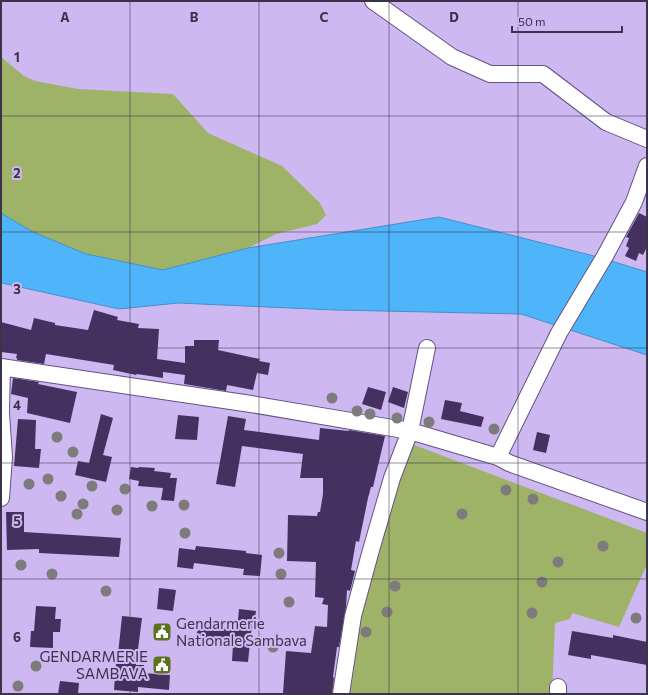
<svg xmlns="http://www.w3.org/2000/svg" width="648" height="695" viewBox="0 0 648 695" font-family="Commissioner,sans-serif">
	<rect width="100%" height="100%" fill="#ceb8f1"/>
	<!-- green -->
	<path fill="#9eb368" d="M1 57 24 76 35 81 78 89 173 94 208 133 282 166 320 203 326 215 317 224 276 234 248 248 163 270 86 254 33 232 1 213Z
		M409 443 647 533V564L619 627 572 613 570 619 555 623 552 694H345L353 642Z"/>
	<!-- water -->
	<path fill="#4eb5fb" stroke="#488ec6" d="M1 213 33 232 86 254 163 270 248 248 439 217 598 257 647 272V355L521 314 335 310 178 303 119 309 11 285 1 283Z"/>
	<!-- building -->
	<path fill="#453160" d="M639 213 647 217V247L643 255 639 253 636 261 625 256 629 248 626 246 629 238 626 237Z
		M94 310 118 317 117 320 139 324 138 328 159 329 157 359 185 363V346H194V340H219L218 350 260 359 259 361 270 363 268 375 257 373 253 390 227 385 226 391 184 384 185 375 163 372V378L137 374 136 375 113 370 114 365 46 354 44 364 17 360V358H16L17 354 1 352V322L31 330 34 318 55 323V325L88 330Z
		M13 378 39 382 38 384 77 392 70 423 27 413 28 398 11 394Z
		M368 387 386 392 381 410 362 404Z
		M393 387 408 392 404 408 388 402Z
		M445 400 462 403 460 411 484 417 481 427 441 419Z
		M101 414 113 418 103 455 112 457 106 482 75 475 78 461 89 463Z
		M178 415 199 417 197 440 175 439Z
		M228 416 246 419 244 430 319 440 320 428 349 431V430L385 436 373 487H371L368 498 359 542 356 541 351 570 355 571 350 591 347 590 346 607 339 647H337L333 677 334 678 332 694H302L283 693 286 651 311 653 315 626 327 627 328 605 322 604 324 598 315 597 316 562 287 561 288 515 317 516 318 512H320L323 494V478H300L303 454 242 446 235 487 216 484Z
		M18 419 36 420 35 449H41L39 468 14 466Z
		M537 432 550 435 546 453 533 450Z
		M131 467 138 468 139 467 155 468 154 471 171 473 170 478H177L174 501 161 500 163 488 138 486 139 481 129 479Z
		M6 512H24V532L121 538 119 557 39 553V549L7 550Z
		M196 546 246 551V553L262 555 260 576 243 575 244 569 211 565 194 563 193 569 177 567 179 548 195 550Z
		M159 588 176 590 173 611 157 609Z
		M36 606 56 607 55 619H61L60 632H53V648L30 647 31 631H34Z
		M239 609 256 611 254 624H252L248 662 232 661 233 645 196 637 199 624 237 631Z
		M122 616 142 618 136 665H144L143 673 170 675 169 690 138 687V692L114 690 116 664H117Z
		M572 631 613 638V635L647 642V665L591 655V659L568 655Z
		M60 681 79 683 78 694H58Z"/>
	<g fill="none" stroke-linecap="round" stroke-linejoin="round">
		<!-- street casing -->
		<g stroke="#655182" stroke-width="18">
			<path id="street" d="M373 1 452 57 490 74H543L606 122 647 139
				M1 367 251 404 410 431 498 457 559 333 605 256 634 202 647 166
				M1 411 2 367
				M1 413 4 457 1 498
				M498 457 509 463 647 512
				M341 694 353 616 371 550 392 478 410 431 427 348
				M558 694V687"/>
		</g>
		<!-- street -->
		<use href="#street" stroke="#fff" stroke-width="16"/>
	</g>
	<!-- trees -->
	<g fill="#7e7b7c">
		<circle cx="332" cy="398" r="5.5"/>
		<circle cx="357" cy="411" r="5.5"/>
		<circle cx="370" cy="414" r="5.5"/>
		<circle cx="397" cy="418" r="5.5"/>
		<circle cx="429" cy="422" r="5.5"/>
		<circle cx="494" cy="429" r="5.5"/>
		<circle cx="57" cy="437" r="5.5"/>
		<circle cx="73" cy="452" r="5.5"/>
		<circle cx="48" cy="479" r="5.5"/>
		<circle cx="29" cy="484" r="5.5"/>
		<circle cx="92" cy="486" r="5.5"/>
		<circle cx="125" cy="489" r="5.5"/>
		<circle cx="506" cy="490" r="5.5"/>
		<circle cx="61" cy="496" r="5.5"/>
		<circle cx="533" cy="499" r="5.5"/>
		<circle cx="83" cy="504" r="5.5"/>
		<circle cx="184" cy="505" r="5.5"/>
		<circle cx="152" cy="506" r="5.5"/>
		<circle cx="117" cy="510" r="5.5"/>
		<circle cx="77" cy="514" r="5.5"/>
		<circle cx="462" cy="514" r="5.5"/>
		<circle cx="185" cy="533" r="5.5"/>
		<circle cx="603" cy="546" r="5.5"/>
		<circle cx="279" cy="553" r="5.5"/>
		<circle cx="558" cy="562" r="5.5"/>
		<circle cx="21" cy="565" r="5.5"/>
		<circle cx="52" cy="574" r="5.5"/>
		<circle cx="281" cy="574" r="5.5"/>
		<circle cx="542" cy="582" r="5.5"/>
		<circle cx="395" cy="586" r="5.5"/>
		<circle cx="106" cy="591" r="5.5"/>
		<circle cx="289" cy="602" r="5.5"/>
		<circle cx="387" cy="612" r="5.5"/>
		<circle cx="532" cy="613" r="5.5"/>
		<circle cx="636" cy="618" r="5.5"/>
		<circle cx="366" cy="632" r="5.5"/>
		<circle cx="273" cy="647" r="5.5"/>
		<circle cx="36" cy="666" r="5.5"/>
		<circle cx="18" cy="686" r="5.5"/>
	</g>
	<!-- grid -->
	<path fill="none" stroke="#3b3349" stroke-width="1" stroke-opacity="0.55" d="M130 1V694M259 1V694M389 1V694M518 1V694M1 116H647M1 232H647M1 348H647M1 463H647M1 579H647"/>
	<!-- icons -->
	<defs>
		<g id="civic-square" transform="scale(1)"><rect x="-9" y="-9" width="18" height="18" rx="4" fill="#5d711f" stroke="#ceb8f1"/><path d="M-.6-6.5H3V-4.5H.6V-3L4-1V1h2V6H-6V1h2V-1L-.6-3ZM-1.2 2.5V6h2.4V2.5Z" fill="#fff"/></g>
	</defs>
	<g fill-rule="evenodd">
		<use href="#civic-square" x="162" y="632"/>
		<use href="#civic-square" x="162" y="665"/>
	</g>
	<g text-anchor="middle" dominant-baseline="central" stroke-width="4" stroke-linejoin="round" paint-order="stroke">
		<!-- poi labels -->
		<g font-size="15" fill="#3b3349" stroke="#ceb8f1" text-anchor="start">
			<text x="176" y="623">Gendarmerie<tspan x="176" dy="17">Nationale Sambava</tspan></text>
			<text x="148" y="656" text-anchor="end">GENDARMERIE<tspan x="148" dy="17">SAMBAVA</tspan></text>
		</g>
	</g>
	<g font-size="13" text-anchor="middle" font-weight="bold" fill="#3b3349" stroke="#ceb8f1" stroke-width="4" stroke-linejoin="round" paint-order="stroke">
		<text x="65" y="22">A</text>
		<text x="194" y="22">B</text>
		<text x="324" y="22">C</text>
		<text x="454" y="22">D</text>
		<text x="17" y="62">1</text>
		<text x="17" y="178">2</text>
		<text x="17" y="294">3</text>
		<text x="17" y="410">4</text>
		<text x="17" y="526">5</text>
		<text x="17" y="642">6</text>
	</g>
	<!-- border -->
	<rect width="648" height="695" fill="none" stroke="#3b3349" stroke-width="4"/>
	<!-- scale -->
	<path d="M512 26v6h110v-6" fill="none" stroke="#3b3349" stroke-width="2"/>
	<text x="518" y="26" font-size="12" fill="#3b3349" stroke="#ceb8f1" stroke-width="3" paint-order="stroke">50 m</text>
</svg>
